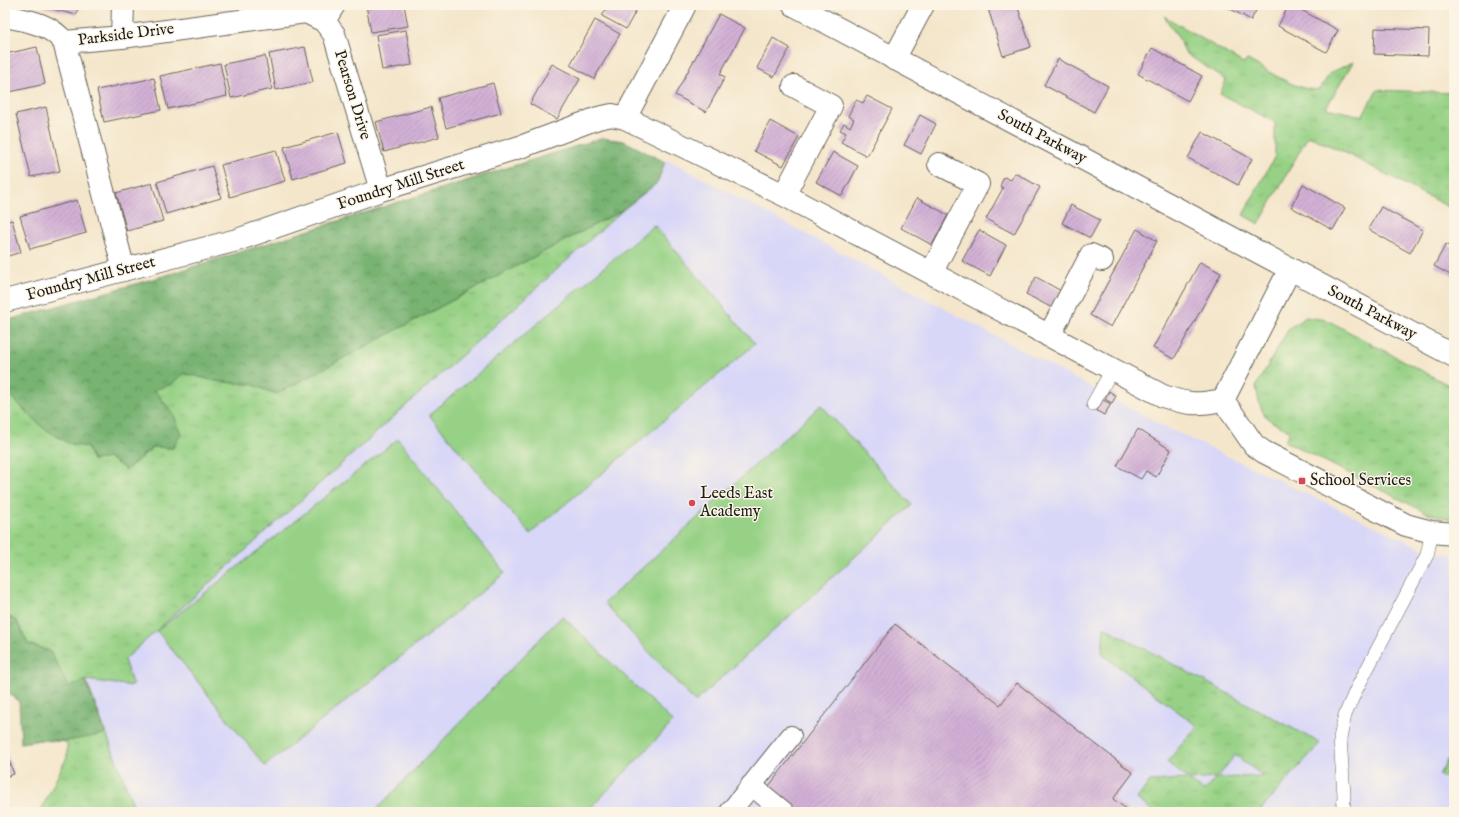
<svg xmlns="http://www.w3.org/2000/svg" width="1459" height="817" viewBox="0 0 1459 817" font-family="'IM FELL English',serif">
	<defs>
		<pattern id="grass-tufts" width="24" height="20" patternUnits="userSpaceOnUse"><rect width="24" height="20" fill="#96d185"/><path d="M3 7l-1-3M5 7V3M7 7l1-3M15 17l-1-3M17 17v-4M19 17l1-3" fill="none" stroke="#81b372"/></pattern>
		<pattern id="forest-crowns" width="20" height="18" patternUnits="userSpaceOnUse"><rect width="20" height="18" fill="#78b372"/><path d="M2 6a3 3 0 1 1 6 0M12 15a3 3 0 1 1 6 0" fill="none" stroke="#62915d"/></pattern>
		<pattern id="building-hatch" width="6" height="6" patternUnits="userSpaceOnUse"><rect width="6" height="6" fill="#d2b0d6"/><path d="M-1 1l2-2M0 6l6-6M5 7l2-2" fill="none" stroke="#b497b7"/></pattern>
	</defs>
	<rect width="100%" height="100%" fill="#fcf5e5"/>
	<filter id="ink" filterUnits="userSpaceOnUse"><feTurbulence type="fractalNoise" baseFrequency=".025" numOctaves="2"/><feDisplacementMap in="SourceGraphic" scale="8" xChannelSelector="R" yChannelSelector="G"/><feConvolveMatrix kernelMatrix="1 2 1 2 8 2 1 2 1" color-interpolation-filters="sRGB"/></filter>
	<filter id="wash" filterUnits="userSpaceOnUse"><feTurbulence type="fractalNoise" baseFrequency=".012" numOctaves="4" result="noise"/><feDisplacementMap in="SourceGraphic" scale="16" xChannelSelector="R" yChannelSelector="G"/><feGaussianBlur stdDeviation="0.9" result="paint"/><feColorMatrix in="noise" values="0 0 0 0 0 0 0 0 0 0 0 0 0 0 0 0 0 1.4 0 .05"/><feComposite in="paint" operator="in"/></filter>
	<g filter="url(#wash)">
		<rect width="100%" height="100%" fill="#f4e6cb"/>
		<!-- built -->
		<path fill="#d8d7f8" d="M668 160 1161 425 1430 552 1454 555V812H136L48 581 64 454Z"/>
		<!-- grass -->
		<path fill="url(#grass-tufts)" stroke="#597650" fill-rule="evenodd" d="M1164 16 1243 63 1248 60C1265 69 1301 94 1320 89L1330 73 1353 62 1326 108 1362 116 1377 90 1454 93V210L1342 151 1308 136 1259 224 1243 215 1275 156V122L1220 94 1226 80 1185 53 1181 42Z
			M624 209 124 660 133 686 86 680 136 812H40L67 757V742L40 740 21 743 26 705 50 651 28 644 17 621 5 615V380L10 396 68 443 87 447 93 460 110 458 126 470 153 447 173 448 174 415 154 389 172 384 183 373 221 382 251 384 276 394Z
			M1306 317 1327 320 1454 388V520L1427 513 1285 441 1290 431C1263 419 1261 415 1256 386L1289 328Z
			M1104 627 1320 743 1259 812H1154L1137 799 1150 781 1188 779 1167 762 1197 726 1102 654ZM1235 755 1263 776 1217 778ZM1216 778 1204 791 1189 780 1215 778Z
			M1452 751 1454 752V771L1449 769 1444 778 1439 775Z"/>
		<!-- forest -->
		<path fill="url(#forest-crowns)" stroke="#4a6847" d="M602 138 624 141 665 162 657 183 624 209 276 394 251 384 221 382 183 373 172 384 154 390 174 415 181 434 173 448 153 447 126 470 110 458 93 460 87 447 68 443 42 427 10 396 5 380V321L167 275Z
			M5 615 17 621 28 644 50 651 69 687 85 680 106 734 67 741 40 740 21 743 19 701 5 691Z"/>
		<!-- pitch -->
		<path fill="#96d185" stroke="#597650" d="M654 225 755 344 530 534 429 415Z
			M821 405 912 505 695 702 604 603Z
			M398 439 505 573 265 766 157 631Z
			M562 616 673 722 587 812H374Z"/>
		<g id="blocks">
			<!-- building -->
			<path fill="url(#building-hatch)" d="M44 5H79L76 15 44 7Z
				M366 5H404L408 26 371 32Z
				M608 5H639L626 29 602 16Z
				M987 5H1017L1031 47 1003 56Z
				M1223 5H1259L1251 20Z
				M1289 5H1292L1338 30 1326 52 1278 26Z
				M719 14 745 28 720 74 725 77 706 112 675 95Z
				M595 20 620 34 594 79 570 65Z
				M1375 28 1429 30 1428 56 1374 54Z
				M406 30 412 65 382 70 376 35Z
				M773 38 790 48 774 77 757 68Z
				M37 47 45 84 10 92 5 70V54Z
				M305 47 313 82 276 90 269 54Z
				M1152 48 1202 76 1188 101 1138 74Z
				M265 56 272 89 231 98 224 64Z
				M1058 59 1108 86 1094 112 1044 85Z
				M220 63 227 96 168 109 160 76Z
				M552 64 580 79 557 119 530 104Z
				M154 78 161 110 104 122 97 90Z
				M493 83 501 113 446 128 438 98Z
				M867 96 892 109 867 156 841 142 846 133 840 130 844 123 850 127 854 119 848 116 856 100 863 103Z
				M46 107 60 171 31 177 16 114Z
				M431 107 439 137 384 152 376 122Z
				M920 115 936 124 921 154 904 145Z
				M770 121 799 137 783 166 754 151Z
				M338 132 347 163 293 179 284 147Z
				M1202 132 1252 159 1238 185 1188 158Z
				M276 150 285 181 230 197 221 165Z
				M833 152 858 166 842 196 816 182Z
				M212 166 221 198 166 214 157 182Z
				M1015 173 1040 187 1014 234 986 219 1003 188 1000 186 1004 177 1011 180Z
				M152 183 163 221 127 231 116 193Z
				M1303 184 1345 208 1333 230 1291 207Z
				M917 198 948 215 932 245 901 228Z
				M77 200 86 233 30 249 20 216Z
				M1071 205 1100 220 1090 238 1062 223Z
				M1381 207 1423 230 1410 253 1368 229Z
				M12 220 21 252 5 257V222Z
				M1137 229 1157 241 1111 327 1090 315Z
				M979 230 1006 245 990 276 962 261Z
				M1446 244 1454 248V277L1434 266Z
				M1200 262 1221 273 1174 359 1153 348Z
				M1036 277 1063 292 1054 309 1026 294Z
				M1109 391 1116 396 1112 403 1105 399Z
				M1103 400 1111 404 1104 415 1097 411Z
				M1138 429 1171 450 1156 477 1146 471 1141 479 1117 466Z
				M895 624 1000 705 1017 683 1133 773 1113 799 1130 812H793L765 791Z
				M5 749 14 774 5 777Z"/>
		</g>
	</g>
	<g filter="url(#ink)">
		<use href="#blocks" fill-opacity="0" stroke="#686359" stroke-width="1"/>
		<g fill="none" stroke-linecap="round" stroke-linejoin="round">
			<!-- service casing -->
			<g stroke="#686359" stroke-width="14">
				<path id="service" d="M1093 404 1112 370
					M1343 812 1344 795 1340 738 1345 715 1356 690 1427 555 1432 532"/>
			</g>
			<!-- pedestrian casing -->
			<g stroke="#686359" stroke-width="22">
				<path id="pedestrian" d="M751 785 784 812
					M730 812 791 736"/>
			</g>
			<!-- minor casing -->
			<g stroke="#686359" stroke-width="24">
				<path id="minor" d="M334 5 324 21 334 34 381 190
					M5 16C28 21 49 23 64 42
					M122 37 123 5
					M894 59 923 5
					M625 118 684 7
					M784 195 831 106 794 86
					M124 270 64 42 122 37 306 12 324 21
					M931 273 978 184 939 164
					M5 301 237 240 381 190 523 146 598 118 612 115 625 118 784 195 1163 396C1189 405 1197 405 1223 400L1290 269
					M1049 336 1091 255 1102 260
					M1223 400 1254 445 1264 452 1406 525 1432 532 1454 534"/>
			</g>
			<!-- tertiary casing -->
			<g stroke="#686359" stroke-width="24">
				<path id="tertiary" d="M794 5 1454 356"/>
			</g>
			<!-- service -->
			<use href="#service" stroke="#fff" stroke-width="13"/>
			<!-- pedestrian -->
			<use href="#pedestrian" stroke="#fff" stroke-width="20"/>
			<!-- minor -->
			<use href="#minor" stroke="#fff" stroke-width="22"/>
			<!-- tertiary -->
			<use href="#tertiary" stroke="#fff" stroke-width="22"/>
		</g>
	</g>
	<!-- markers -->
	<g fill="#d1495b" stroke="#fcf5e5" stroke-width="1.5">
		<rect x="1298" y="477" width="8" height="8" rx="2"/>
		<circle cx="692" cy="503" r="4"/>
	</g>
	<g text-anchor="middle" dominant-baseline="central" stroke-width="3" stroke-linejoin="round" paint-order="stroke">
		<!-- street labels -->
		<g font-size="16" fill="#1c1c1c" stroke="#fcf5e5">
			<text transform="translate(126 35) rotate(-7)">Parkside Drive</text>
			<text transform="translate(352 95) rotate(73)">Pearson Drive</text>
			<text transform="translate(1042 137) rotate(28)">South Parkway</text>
			<text transform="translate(401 185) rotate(-18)">Foundry Mill Street</text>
			<text transform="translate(91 279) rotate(-15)">Foundry Mill Street</text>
			<text transform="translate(1372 313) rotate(28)">South Parkway</text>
		</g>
		<!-- poi labels -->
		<g font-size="16" fill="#1c1c1c" stroke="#fcf5e5" text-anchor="start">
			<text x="1310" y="481">School Services</text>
			<text x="700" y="494">Leeds East<tspan x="700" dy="18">Academy</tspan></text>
		</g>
	</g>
	<!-- margin -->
	<rect width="1459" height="817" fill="none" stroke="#fcf5e5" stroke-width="20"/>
</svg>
